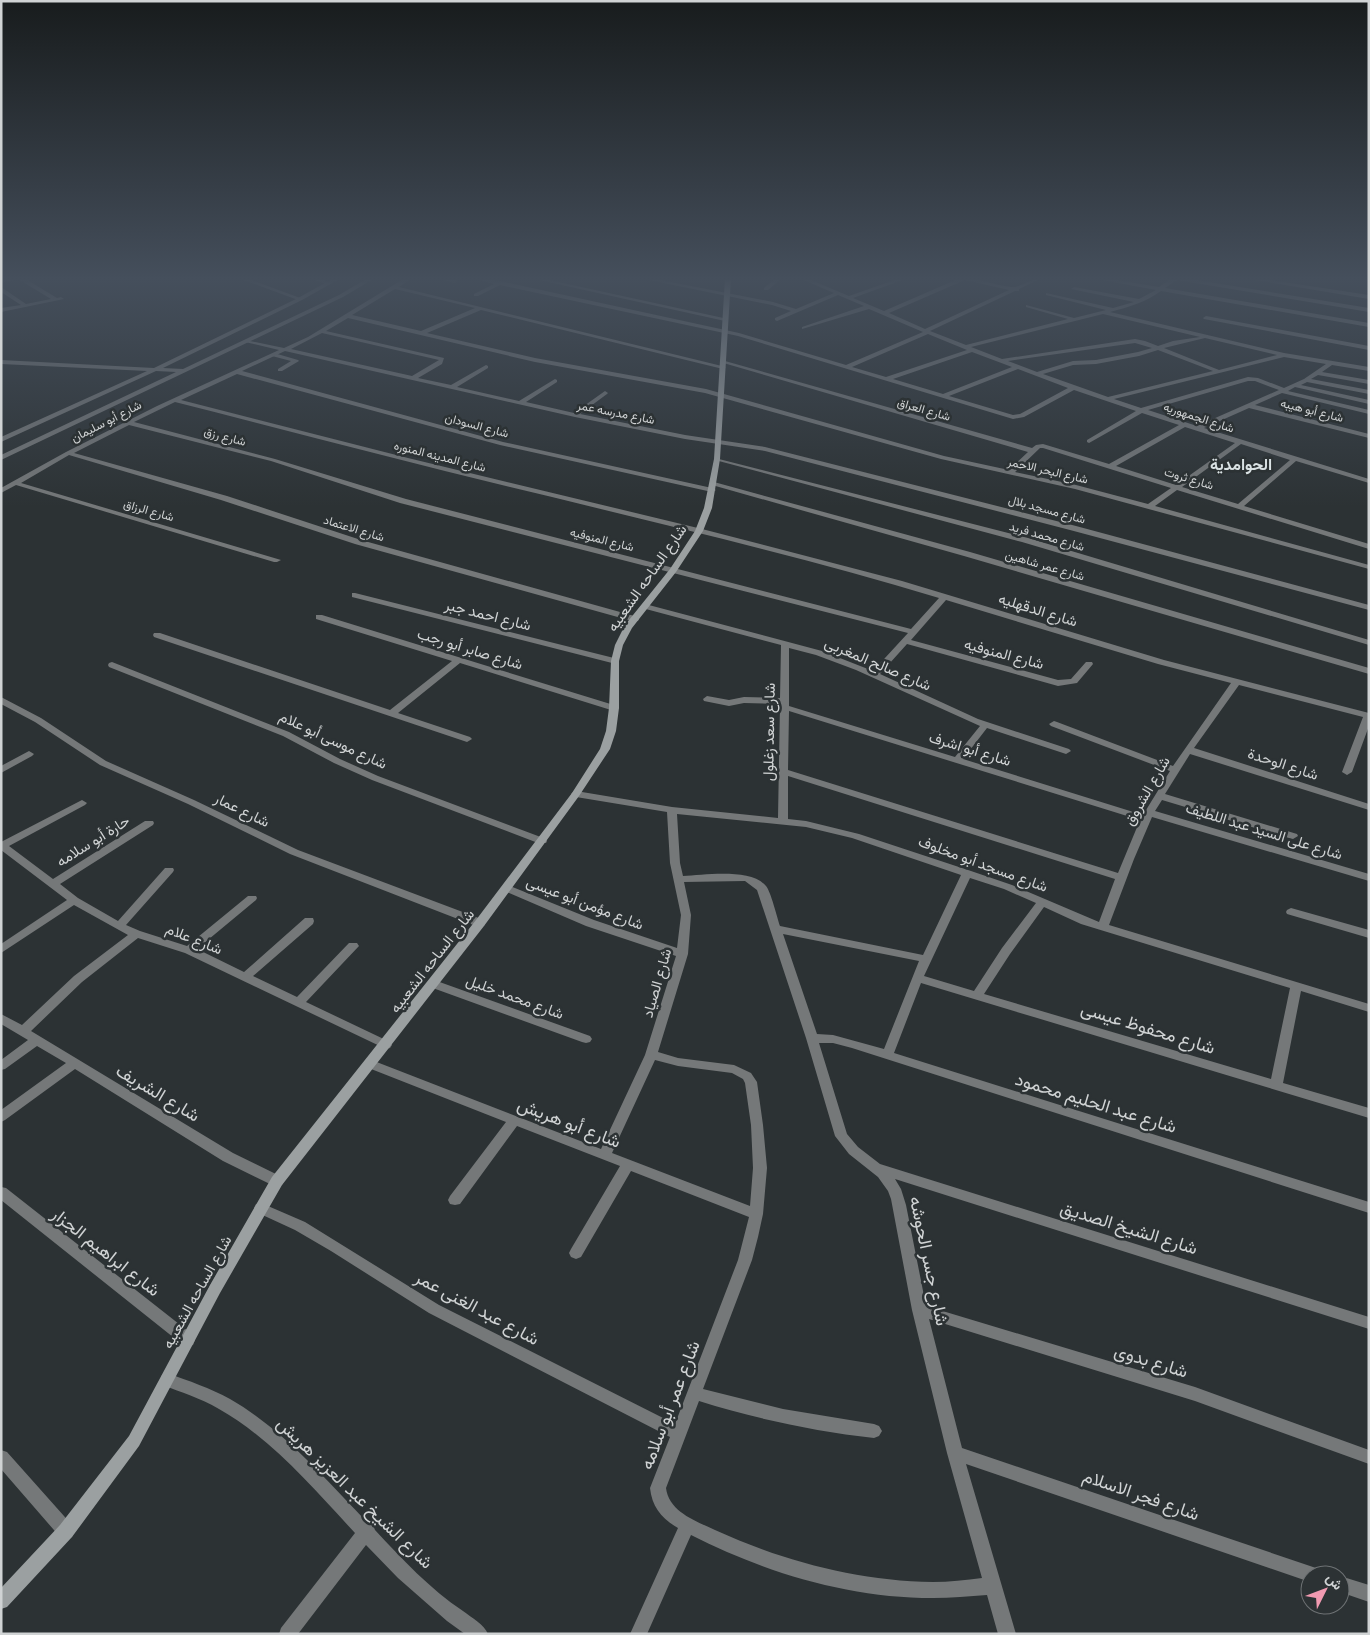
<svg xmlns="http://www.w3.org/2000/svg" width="1370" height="1635" viewBox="0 0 1370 1635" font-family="Cabin,Vazirmatn,sans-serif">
	<rect width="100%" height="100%" fill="#2c3234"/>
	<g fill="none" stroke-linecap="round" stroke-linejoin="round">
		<!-- service -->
		<path fill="#757879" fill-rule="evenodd" d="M274 353 298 360 299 361 282 371H278V369L291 361 272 356 271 355Z"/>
		<!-- minor -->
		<path fill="#757879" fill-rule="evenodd" d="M8 278H24L57 298 61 297 64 299 1 312V308L21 305 1 292V287L26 304 51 299 18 279 1 283V279Z
			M238 278H246L303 299 298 300Z
			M309 278H317L332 283 329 285Z
			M405 278H412L399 287 726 367 723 369 481 310 427 333 535 358 706 389 944 456 1009 470 1028 452 720 362 725 361 1032 448 1036 445 1043 444 1109 464 1179 425 1142 413 1089 443 1087 442V440L1136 411 1074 390 1024 417 1013 419 738 336 500 285 478 296H474V294L494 284 472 278 500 281 739 333 846 365 923 332 869 309 802 329V327L864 306 838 295 777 321 775 320V318L791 311 772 305 639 278H650L773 302 796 309 834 293 799 278H806L849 296 900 278H908L853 298 884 311 960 278C978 278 994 285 1011 287 1021 288 1031 278 1042 278L1019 289V291H1015L930 331 966 345 1068 319 1026 307V305L1074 318 1106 310 1046 295V293L1113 308 1134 302 1071 289 1074 287 1139 299 1156 290 1092 278H1104L1159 287 1172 278H1184L1369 308V312L1177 280 1165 288 1369 323V327L1161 291C1146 302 1129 307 1110 312L1284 353 1369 367V371L1332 365 1322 372 1369 380V384L1318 375 1311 379 1369 390V394L1307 382 1301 385 1369 400V404L1295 387 1288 391 1369 410V414L1282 393 1255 405 1369 434V438L1249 408 1204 428 1369 479V483L1296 461 1244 506 1369 544V549L1177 490 1155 506 1369 565V569L1075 489 941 459 705 393 535 362 348 318 326 331 444 358 442 364 418 378 451 385 486 365 488 366V368L457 387 519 401 555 379 557 380V382L526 402 574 413 605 391 608 393 607 394 580 414 685 435 765 447 1076 526 1369 605V610L1070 530 765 451 685 439 575 417 285 351 242 371 503 442 712 488 716 490 712 492 500 445 237 374 181 400 408 458 702 529 902 581 1164 660 1369 713V726L1352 772 1347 775 1342 772 1363 717 1239 685 1194 748 1369 804V810L1190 754 1165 794 1297 834 1298 836 1293 839 1289 838 1162 800 1155 811 1369 874V881L1152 817 1134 859 1109 925 1369 1004V1012L1301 991 1283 1083 1369 1108V1118L921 983 894 1053 1369 1202V1213L852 1048 833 1043H819L847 1134 858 1147 880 1164 1369 1317V1329L895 1179 901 1189 906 1205 926 1306 1195 1387 1369 1450V1464L1195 1401 929 1319 962 1448 1313 1567 1319 1569 1321 1575H1310V1582L966 1464 1016 1634H998L987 1595C969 1596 951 1598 933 1598 849 1598 766 1573 691 1535L647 1634H630L678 1528C662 1519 652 1507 650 1488L670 1437 429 1313 331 1251 295 1230 256 1212 254 1208 256 1204 261 1203 305 1222 439 1305 675 1424 738 1260 749 1217 631 1171 581 1257 576 1259 571 1257 569 1253 571 1249 620 1166 517 1126 460 1204 455 1205 450 1204 448 1200 450 1196 506 1122 366 1067 364 1064 366 1061 370 1060 374 1061 601 1149 645 1055 676 956 586 926 502 890 501 888 506 885 510 886 594 920 677 948 681 915 670 863 667 812 576 797 573 796 571 794 573 792 576 791 672 807 778 818 780 704 744 703 729 706 704 701 703 699 707 696 729 700 744 697 780 698 781 645 642 608 641 606 645 604 822 651 873 671 908 633 400 503 271 461 129 425 74 453 227 496 361 540 638 617 639 619 638 621H632L355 544 221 500 69 455 21 483 281 560 277 562H274L16 485 1 493V488L66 452 157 406 279 350 245 342V340L284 348 308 337ZM965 280 1009 290 925 329 889 313ZM395 289 475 308 421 331 352 315ZM1103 314 1200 337 1173 341 1158 346 1145 341 1135 339 1002 359 971 347ZM322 333 439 360 412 376 291 349ZM928 334 967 350 886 377 852 367ZM1205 338 1277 355 1219 370 1164 348ZM1135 343 1152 348 1138 352 1096 360 1073 361 1037 372 1008 361ZM1158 350 1213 371 1108 397 1043 374 1073 365 1096 364 1139 356ZM972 352 1012 367 943 394 893 379ZM1284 357 1326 364 1304 379 1284 388 1258 378 1248 377 1141 408 1114 399ZM1018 369 1068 388 1020 414 1013 415 949 396ZM1248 381H1255L1279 390 1197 426 1148 410ZM175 402C301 434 426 467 552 497 681 529 812 559 939 598L911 629 406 499 275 459 134 422ZM1185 427 1235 443 1176 485 1116 466ZM1241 444 1290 460 1238 504 1182 487ZM1040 448H1043L1171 488 1148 504 1076 485 1015 472ZM946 600 1158 664 1231 683 1173 766 1057 722 1054 721 1049 724 1051 726 1170 771 1143 815 963 759 987 728 1063 753 1066 754 1071 751 1069 749 978 719 880 674 907 644 1058 686 1077 683 1093 664 1092 662H1086L1071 679 1058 680 911 640ZM789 648 816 655 856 670 980 726 955 757 789 706ZM789 711 1140 820 1118 873 788 770ZM788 776 1115 879 1099 922 1012 885 971 871 859 834 806 821 788 819ZM677 814 806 827 852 838 961 875 923 955 780 926C777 917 771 892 766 886 751 868 705 875 683 876L680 863ZM970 878 1004 889 1036 903 1002 948 974 991 924 976ZM745 881 757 890 806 1038 835 1136 849 1154 878 1177 888 1191 891 1199 912 1310 947 1453 982 1578C966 1580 949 1582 933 1582 857 1581 783 1561 715 1530 696 1521 669 1512 666 1488L699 1401C756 1419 814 1431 874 1438L879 1436 882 1431 879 1426 874 1424 783 1409 703 1389 752 1260 758 1237 763 1214 767 1168 763 1125 757 1082 751 1073 734 1065 678 1058 658 1052 688 954 691 915 684 882ZM1044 907 1081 924 1290 988 1271 1079 984 994 1010 954ZM783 934 919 961 884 1049 833 1035 817 1034ZM655 1060 678 1066 732 1073 743 1079 745 1083 751 1125 753 1168 750 1206 612 1153Z
			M436 278H447L458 281 455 283Z
			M530 278H540L728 319 725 321Z
			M776 278H782L768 290H764V288Z
			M1243 278H1256L1369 295V299Z
			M1362 278H1369V281L1363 279Z
			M1206 316 1369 346V350L1204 319 1203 318Z
			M715 458 1028 538 1369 640V645L1022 542 715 460Z
			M714 482 970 552 1369 668V674L964 556 712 485V483Z
			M352 593H355L618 659 619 661 618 663H612L352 597Z
			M316 615H322L617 706 619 708 617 710H611L460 663 398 713 470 737 472 739 467 742 154 637 153 635 154 633H160L390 710 452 661 316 619Z
			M112 662 289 732 340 759 378 776 546 839 547 841 546 843H538L372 780 334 763 283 736 109 667 108 665 109 663Z
			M1 697 41 718 106 761 194 800 298 850 484 920 485 923 484 926H476L290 854 188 804 100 765 35 722 1 704Z
			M29 751 34 754 32 756 1 773V766Z
			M82 800 87 803 85 805 9 846 53 879 145 821H153L154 823 153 825 60 884 78 898 118 921 165 868H173L174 870 173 872 126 925 140 931 187 946 248 896H256L257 898 256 900 197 949 244 972 305 918H313L314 921 313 924 253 976 297 997 349 943H357L359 946 306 1002 390 1042 392 1045 390 1048 386 1049 185 953 138 938 82 982 31 1031 233 1153 282 1177 284 1181 282 1185 277 1186 272 1185 223 1161 75 1069 5 1120 1 1122V1110L66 1063 37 1046 5 1069 1 1070V1060L28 1040 1 1024V1014L22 1025 74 976 128 935 74 905 1 953V944L67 900 1 850V842Z
			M1291 908 1369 930V938L1287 914 1286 912 1287 910Z
			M434 980 590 1036 592 1039 590 1042 586 1043 582 1042 430 987 428 984 430 981Z
			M1 1187 6 1188 193 1335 195 1340 193 1345 188 1346 183 1345 1 1200Z
			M167 1373C189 1381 210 1388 230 1399 284 1430 326 1480 369 1524L373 1525 375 1530C402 1559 430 1589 463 1611 472 1618 484 1624 488 1634H465L447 1621 398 1578 366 1545 298 1634H279L281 1628 355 1533C314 1489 272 1439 219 1409 200 1398 181 1392 162 1385L160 1380 162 1375Z
			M1 1450 7 1452 72 1525 74 1531 72 1537 66 1539 60 1537 1 1469Z
			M1340 1576 1369 1585V1602L1340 1592Z"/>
		<!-- tertiary -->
		<path fill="#757879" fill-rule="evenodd" d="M334 278H341L302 300 163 368 183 369 339 295 368 278H375L343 297 1 460V455L176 372 156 371 1 442V437L147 371 1 364V360L154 368 298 298Z"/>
		<!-- secondary -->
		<path fill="#9ba0a1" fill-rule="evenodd" d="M725 278H731L720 459 712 508 703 531 676 572 632 628 623 645 619 661V708L616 731 610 749 579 796 484 926 282 1185 220 1293 139 1446 72 1537 7 1607 1 1609V1588L60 1525 129 1436 210 1285 272 1177 476 920 572 793 600 749 606 731 609 708 611 661 615 645 625 625 670 569 695 531 704 508 714 459Z"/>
	</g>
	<!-- sky -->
	<linearGradient id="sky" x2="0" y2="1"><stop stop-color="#181c1d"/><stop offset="0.55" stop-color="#454f5c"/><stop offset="1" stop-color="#454f5c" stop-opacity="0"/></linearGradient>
	<rect width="1370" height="507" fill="url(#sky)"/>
	<g text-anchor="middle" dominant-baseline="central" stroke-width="5" stroke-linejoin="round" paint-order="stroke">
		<!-- far-street labels -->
		<g font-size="12" fill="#d0d3d4" stroke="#2c3234">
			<text transform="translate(924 409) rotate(16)">شارع العراق</text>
			<text transform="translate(1312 410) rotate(14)">شارع أبو هيبه</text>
			<text transform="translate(616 412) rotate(11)">شارع مدرسه عمر</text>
			<text transform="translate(1199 417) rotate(18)">شارع الجمهوريه</text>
			<text transform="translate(106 421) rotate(-27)">شارع أبو سليمان</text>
			<text transform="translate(477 425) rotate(15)">شارع السودان</text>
			<text transform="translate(225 436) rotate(15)">شارع رزق</text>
			<text transform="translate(440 456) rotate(14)">شارع المدينه المنوره</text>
			<text transform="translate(1048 470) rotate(13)">شارع البحر الاحمر</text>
			<text transform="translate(1189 478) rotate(17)">شارع ثروت</text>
			<text transform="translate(1047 509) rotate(15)">شارع مسجد بلال</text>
			<text transform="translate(149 510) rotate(16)">شارع الرزاق</text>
			<text transform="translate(354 528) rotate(17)">شارع الاعتماد</text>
			<text transform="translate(1047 536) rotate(16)">شارع محمد فريد</text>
			<text transform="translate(602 539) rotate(14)">شارع المنوفيه</text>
			<text transform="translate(1045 565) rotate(16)">شارع عمر شاهين</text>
		</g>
		<!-- street labels -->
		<g font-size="15" fill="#d0d3d4" stroke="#2c3234">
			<text transform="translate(647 578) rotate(-55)">شارع الساحه الشعبيه</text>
			<text transform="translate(1038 610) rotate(17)">شارع الدقهليه</text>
			<text transform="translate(488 615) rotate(14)">شارع احمد جبر</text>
			<text transform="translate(470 649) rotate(17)">شارع صابر أبو رجب</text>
			<text transform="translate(1004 654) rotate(15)">شارع المنوفيه</text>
			<text transform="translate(878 664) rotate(23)">شارع صالح المغربى</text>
			<text transform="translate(769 732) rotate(-89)">شارع سعد زغلول</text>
			<text transform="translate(333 740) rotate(25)">شارع موسى أبو علام</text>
			<text transform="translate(970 749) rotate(17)">شارع أبو اشرف</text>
			<text transform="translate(1283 764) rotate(18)">شارع الوحدة</text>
			<text transform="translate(1147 791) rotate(-60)">شارع الشروق</text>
			<text transform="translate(242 810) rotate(26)">شارع عمار</text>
			<text transform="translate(1264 831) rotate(17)">شارع على السيد عبد اللطيف</text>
			<text transform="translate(93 841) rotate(-32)">حارة أبو سلامه</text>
			<text transform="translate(983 864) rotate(20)">شارع مسجد أبو مخلوف</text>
			<text transform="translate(585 903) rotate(21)">شارع مؤمن أبو عيسى</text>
			<text transform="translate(194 939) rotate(22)">شارع علام</text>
			<text transform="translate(432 961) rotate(-52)">شارع الساحه الشعبيه</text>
			<text transform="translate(657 983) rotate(-74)">شارع الصياد</text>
			<text transform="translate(515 997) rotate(20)">شارع محمد خليل</text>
			<text transform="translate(197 1292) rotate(-61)">شارع الساحه الشعبيه</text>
		</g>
		<!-- far-district labels -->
		<g font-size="16" font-weight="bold" fill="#dae2e4" stroke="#2c3234">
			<text x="1241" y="464">الحوامدية</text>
		</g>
		<!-- near-street labels -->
		<g font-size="18" fill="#d0d3d4" stroke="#2c3234">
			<text transform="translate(1148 1028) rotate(17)">شارع محفوظ عيسى</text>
			<text transform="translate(158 1093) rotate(31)">شارع الشريف</text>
			<text transform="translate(1096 1103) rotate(17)">شارع عبد الحليم محمود</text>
			<text transform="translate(569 1123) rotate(21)">شارع أبو هريش</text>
			<text transform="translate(1129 1228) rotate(17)">شارع الشيخ الصديق</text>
			<text transform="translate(106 1252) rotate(38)">شارع ابراهيم الجزار</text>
			<text transform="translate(929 1261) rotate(78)">شارع جسر الحوشه</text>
			<text transform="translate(477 1308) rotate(28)">شارع عبد الغنى عمر</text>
			<text transform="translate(1151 1361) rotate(17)">شارع بدوى</text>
			<text transform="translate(670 1405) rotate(-69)">شارع عمر أبو سلامه</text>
			<text transform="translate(355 1493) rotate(44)">شارع الشيخ عبد العزيز هريش</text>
			<text transform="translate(1141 1495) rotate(19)">شارع فجر الاسلام</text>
		</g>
	</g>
	<!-- border -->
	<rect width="1370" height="1635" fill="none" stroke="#d0d3d4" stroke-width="5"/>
	<!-- north arrow -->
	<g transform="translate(1325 1590) rotate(48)"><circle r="24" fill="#2c3234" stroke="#6e7274"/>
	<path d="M0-4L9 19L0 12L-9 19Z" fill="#f19ab1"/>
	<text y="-8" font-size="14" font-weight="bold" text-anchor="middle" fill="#d0d3d4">ش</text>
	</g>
</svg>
